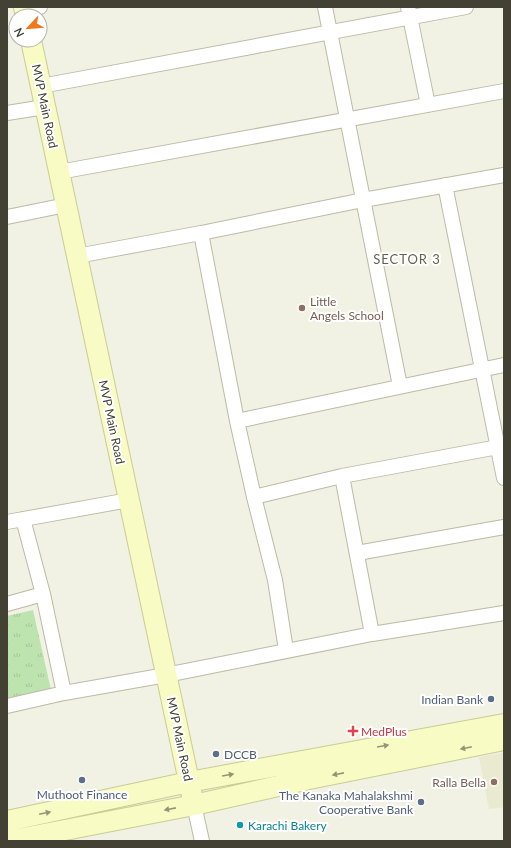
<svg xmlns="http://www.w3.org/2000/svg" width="511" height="848" viewBox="0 0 511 848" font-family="Lato,sans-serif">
	<defs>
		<pattern id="grass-tufts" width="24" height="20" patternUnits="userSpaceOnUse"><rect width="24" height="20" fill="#bde4af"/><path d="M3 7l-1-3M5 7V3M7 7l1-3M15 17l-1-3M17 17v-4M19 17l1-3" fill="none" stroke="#a4c597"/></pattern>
	</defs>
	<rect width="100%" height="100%" fill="#f1f1e4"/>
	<!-- education -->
	<path fill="#e9eacf" d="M503 753 504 807 489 809 479 757Z"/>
	<!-- grass -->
	<path fill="url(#grass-tufts)" d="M33 610 51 690 7 700V616Z"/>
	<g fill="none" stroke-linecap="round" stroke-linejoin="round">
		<!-- street casing -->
		<g stroke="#bcbba7" stroke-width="16">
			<path id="street" d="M325 7 400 386
				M408 7 428 105
				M25 10 40 7
				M41 86 466 7
				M7 113 45 107
				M59 172 504 91
				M445 185 504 478
				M7 217 66 205
				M77 256 201 233
				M237 421 504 365
				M342 476 372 634
				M254 497 342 476 498 447
				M23 519 43 594
				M7 522 129 500
				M357 553 504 527
				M7 604 43 594 64 693 166 675 372 634 504 613
				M286 650 275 580 254 497 237 421 201 233 363 200 504 175
				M7 706 64 693
				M194 805 202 841"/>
		</g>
		<!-- secondary casing -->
		<g stroke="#cacc93" stroke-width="22">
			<path id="secondary" d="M24 7 26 16
				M31 40 194 805
				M7 821 189 782 504 724
				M8 841 194 805 309 779 504 740"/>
		</g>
		<!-- street -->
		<use href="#street" stroke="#fff" stroke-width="14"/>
		<!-- secondary -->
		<use href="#secondary" stroke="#f9fbc4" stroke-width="20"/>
	</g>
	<!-- one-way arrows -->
	<defs><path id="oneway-solid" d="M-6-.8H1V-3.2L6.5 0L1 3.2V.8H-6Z"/></defs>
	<g fill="#959575">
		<use href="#oneway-solid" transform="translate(383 746) rotate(-10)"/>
		<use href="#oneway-solid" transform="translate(466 748) rotate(168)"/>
		<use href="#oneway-solid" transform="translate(338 774) rotate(169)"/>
		<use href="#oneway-solid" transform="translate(228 775) rotate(-10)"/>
		<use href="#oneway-solid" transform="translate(170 809) rotate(169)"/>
		<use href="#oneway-solid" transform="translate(45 813) rotate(-12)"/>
	</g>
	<!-- markers -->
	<g fill="#8d6e63" stroke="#fff" stroke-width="1.5">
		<circle cx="302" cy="308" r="4"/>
		<circle cx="494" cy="782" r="4"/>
	</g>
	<g fill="#5c6f8a" stroke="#fff" stroke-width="1.5">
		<circle cx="491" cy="699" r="4"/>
		<circle cx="216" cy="754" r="4"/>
		<circle cx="82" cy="780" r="4"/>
		<circle cx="421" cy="802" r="4"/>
	</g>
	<path fill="#e0444e" stroke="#fff" stroke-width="1.5" d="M351 725h4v4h4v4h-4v4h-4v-4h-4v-4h4z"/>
	<circle fill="#0f9aa8" stroke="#fff" stroke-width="1.5" cx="240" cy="825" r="4"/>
	<g text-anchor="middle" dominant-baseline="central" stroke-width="4" stroke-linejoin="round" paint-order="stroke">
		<!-- street labels -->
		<g font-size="12" fill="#434134" stroke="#fff">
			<text transform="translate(45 106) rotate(78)">MVP Main Road</text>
			<text transform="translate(112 422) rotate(78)">MVP Main Road</text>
			<text transform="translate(180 739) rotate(78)">MVP Main Road</text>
		</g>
		<!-- education labels -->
		<g font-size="12" fill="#785e54" stroke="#fff" text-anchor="start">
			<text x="310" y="301">Little<tspan x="310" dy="14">Angels School</tspan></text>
			<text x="486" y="782" text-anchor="end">Ralla Bella</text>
		</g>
		<!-- service labels -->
		<g font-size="12" fill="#4e5e75" stroke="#fff" text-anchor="end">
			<text x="483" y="699">Indian Bank</text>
			<text x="224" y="754" text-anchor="start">DCCB</text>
			<text x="82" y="794" text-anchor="middle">Muthoot Finance</text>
			<text x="413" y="795">The Kanaka Mahalakshmi<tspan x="413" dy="14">Cooperative Bank</tspan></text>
		</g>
		<!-- health labels -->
		<g font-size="12" fill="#be3a42" stroke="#fff" text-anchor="start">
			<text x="361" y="731">MedPlus</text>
		</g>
		<!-- culture labels -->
		<g font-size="12" fill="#0d838f" stroke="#fff" text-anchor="start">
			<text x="248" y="825">Karachi Bakery</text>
		</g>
		<!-- neighbourhood labels -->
		<g font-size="13" letter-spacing="1" fill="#65624c" stroke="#fff">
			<text x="407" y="259">SECTOR 3</text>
		</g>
	</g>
	<!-- border -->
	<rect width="511" height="848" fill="none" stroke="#434134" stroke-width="16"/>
	<!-- north arrow -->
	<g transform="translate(28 28) rotate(244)"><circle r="19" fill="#ffffff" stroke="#b4b3ae"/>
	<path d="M0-3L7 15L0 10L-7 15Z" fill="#ee791f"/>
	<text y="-6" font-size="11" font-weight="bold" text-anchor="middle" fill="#434134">N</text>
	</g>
</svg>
